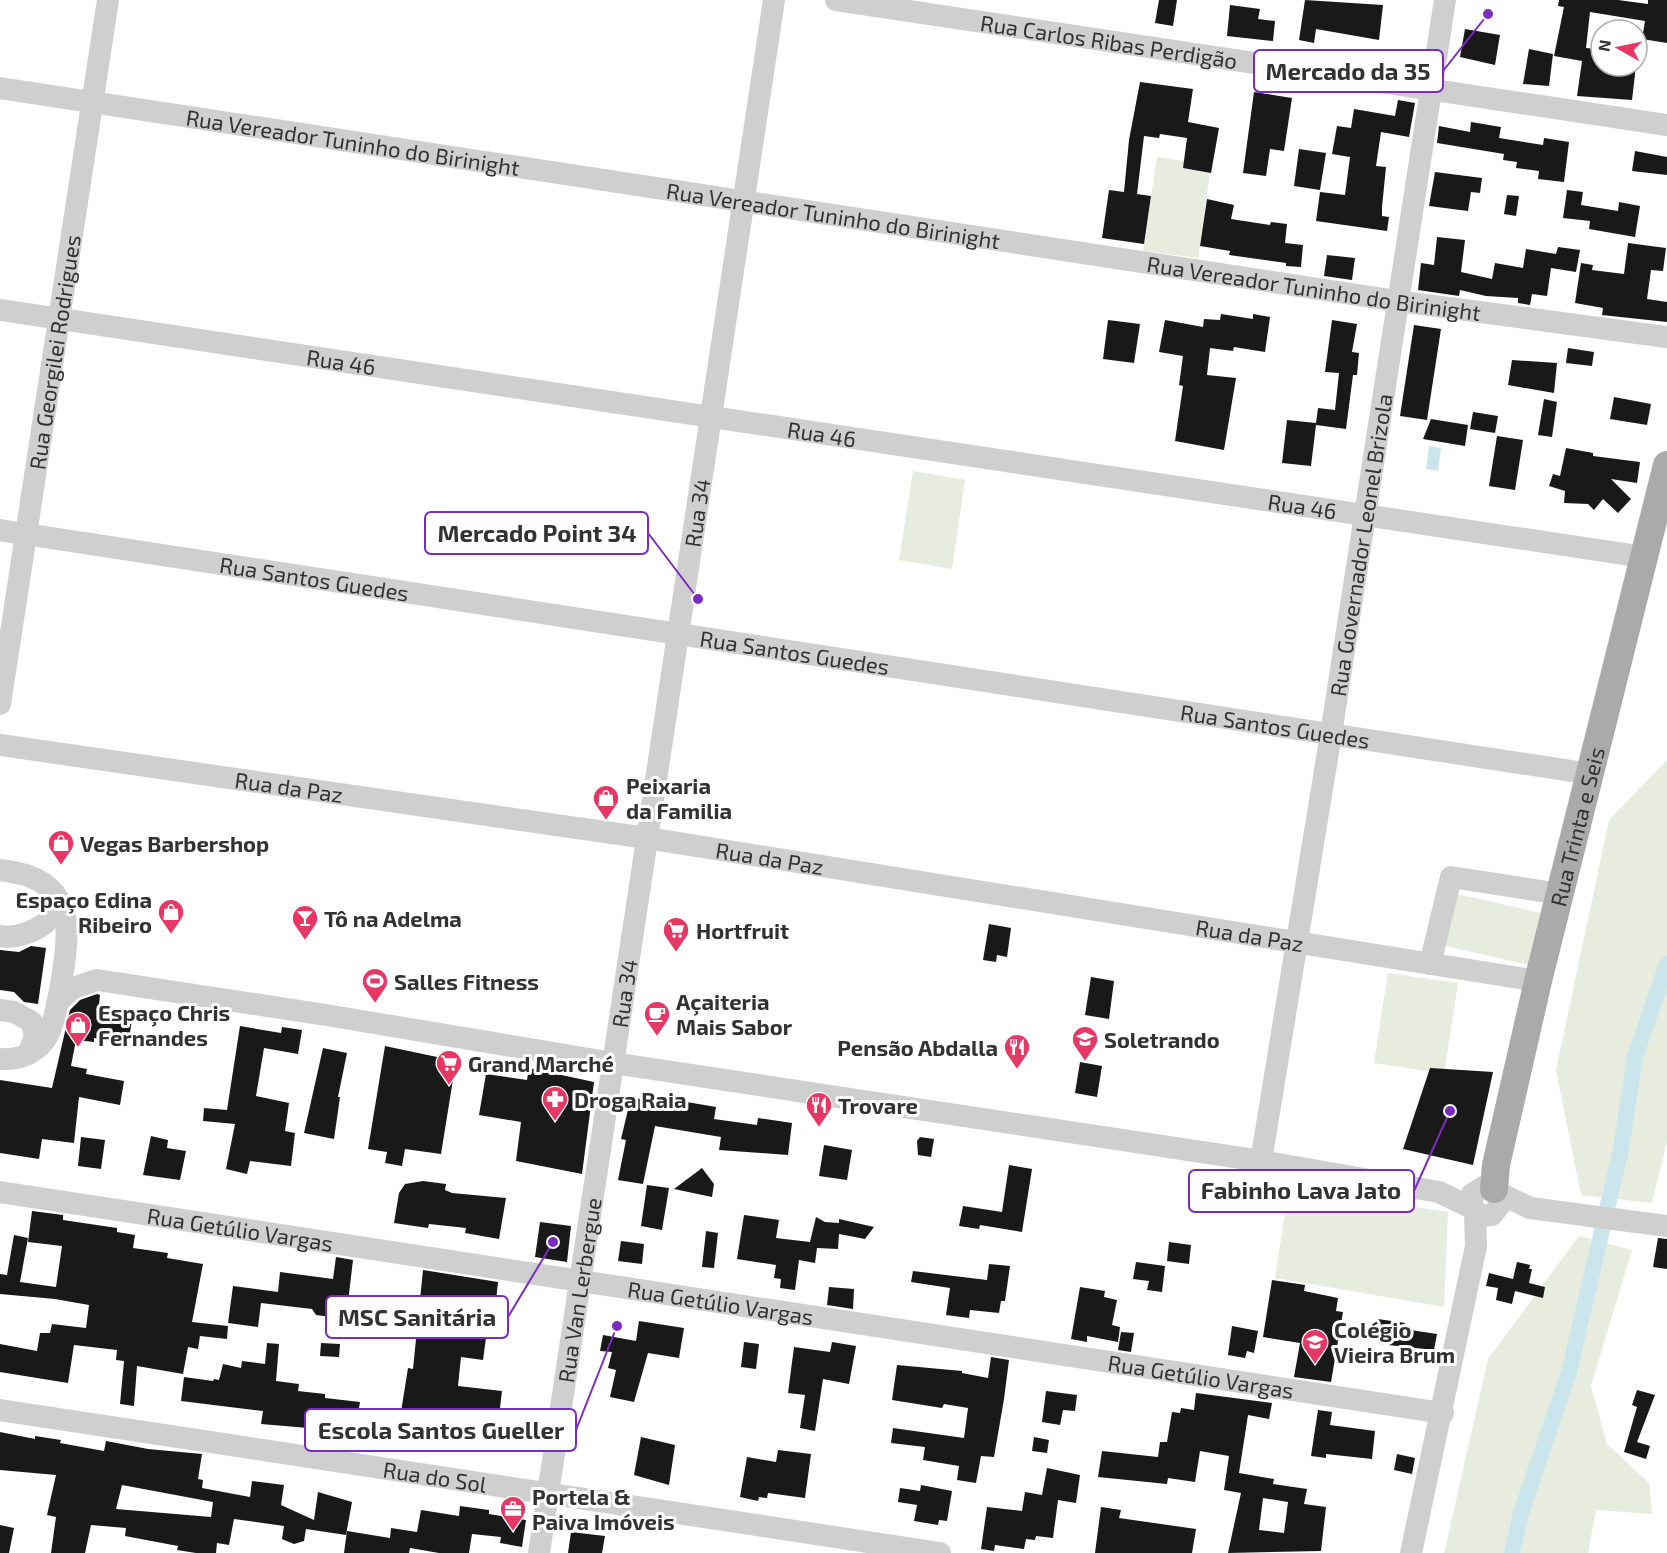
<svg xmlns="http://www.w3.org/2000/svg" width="1667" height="1553" viewBox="0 0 1667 1553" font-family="'Exo 2',sans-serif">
	<rect width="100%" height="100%" fill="#fff"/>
	<!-- green -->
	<path fill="#e8ecde" d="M1157 157 1211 165 1198 258 1143 251Z
		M913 471 965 480 952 569 899 560Z
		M1667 760V1141L1652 1203 1581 1195 1556 1070 1609 820Z
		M1457 894 1541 913 1529 965 1445 946Z
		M1388 973 1458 983 1444 1074 1374 1063Z
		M1289 1188 1448 1212 1444 1307 1275 1278Z
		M1579 1236 1632 1250 1591 1386 1607 1444 1649 1483 1652 1514 1596 1510 1588 1553H1444L1488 1359Z"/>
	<!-- water -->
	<path fill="#cbe5ec" d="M1429 446 1441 448 1438 471 1426 469Z"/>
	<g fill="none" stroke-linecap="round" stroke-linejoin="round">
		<!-- canal -->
		<path stroke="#cbe5ec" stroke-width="16" d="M1512 1553 1521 1513 1569 1372 1621 1149 1635 1057 1667 964"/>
	</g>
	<!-- building -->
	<path fill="#191919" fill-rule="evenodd" d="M1159 0H1177L1173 26 1155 23Z
		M1305 0 1383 5 1379 40 1316 29 1314 43 1299 40Z
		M1559 0H1618L1648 4V0H1667V43L1642 39 1645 21 1590 12 1586 48 1596 49 1595 57 1601 58V66H1636L1632 100 1577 96 1582 61 1554 56 1564 7 1558 6Z
		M1230 5 1260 9 1258 19 1275 21 1273 41 1227 36Z
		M1465 29 1500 35 1495 65 1460 57Z
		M1529 49 1553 54 1549 86 1523 84Z
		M1140 82 1193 89 1188 122 1219 128 1211 173 1183 168 1187 138 1160 134 1159 138 1144 136 1137 194 1151 196 1144 244 1102 238 1109 190 1124 192 1129 140Z
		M1254 92 1292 98 1284 151 1270 149 1266 176 1243 173Z
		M1398 100 1415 103 1409 137 1381 132 1376 166 1386 167 1382 207V216L1389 217 1387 231 1316 221 1320 192 1345 195 1350 157 1332 154 1337 126 1351 128 1354 109 1395 116Z
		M1471 122 1501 127 1499 138 1543 145 1544 138 1569 142 1564 182 1538 179 1539 171 1516 168 1517 162 1503 160 1504 154 1437 143 1439 126 1470 132Z
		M1299 149 1326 153 1320 190 1294 186Z
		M1635 151 1667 157V175L1632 171Z
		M1435 172 1482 178 1480 193 1471 192 1468 211 1429 206Z
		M1567 190 1583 192 1581 205 1618 211 1619 202 1640 206 1635 237 1589 229 1590 221 1563 218Z
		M1507 195 1519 196 1516 216 1504 214Z
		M1207 199 1234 205 1231 219 1270 225 1271 222 1287 224 1285 243 1303 245 1301 267 1286 266V263L1229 255 1230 251 1200 246Z
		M1437 237 1465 240 1461 272 1492 279 1495 263 1523 268 1526 249 1556 254 1558 247 1580 250 1576 272 1551 268 1547 296 1532 294 1530 305 1518 303V298L1486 296 1460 290 1459 296 1418 290 1421 263 1434 265Z
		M1628 243 1666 248 1663 271 1651 270 1647 299 1667 302V322L1602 315 1603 308 1575 303 1581 263 1593 265 1592 270 1624 274Z
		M1327 255 1355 258 1352 280 1324 276Z
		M1221 314 1253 319V314L1270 317 1265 352 1234 347 1233 351 1210 348 1207 375 1236 378 1224 450 1175 441 1183 386 1179 385 1183 356 1159 352 1165 320 1203 327 1204 319 1220 320Z
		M1108 320 1140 324 1134 363 1103 359Z
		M1332 320 1357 324 1352 352 1359 353 1357 375H1353L1346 429 1316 425 1311 466 1282 463 1287 420 1316 423 1318 408 1335 410 1339 373 1325 372Z
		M1414 325 1441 329 1427 420 1400 416Z
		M1568 348 1594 352 1592 366 1566 363Z
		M1512 360 1557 363 1554 393 1508 385Z
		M1614 397 1651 404 1647 425 1610 419Z
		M1544 399 1557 402 1552 437 1538 435Z
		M1473 412 1498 416 1495 433 1470 429Z
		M1431 419 1468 425 1465 446 1423 439Z
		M1497 436 1523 440 1515 490 1489 486Z
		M1566 448 1593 453V456L1640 462 1637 483 1611 479 1631 499 1618 513 1603 499 1594 510 1588 504 1564 503 1565 491 1549 486 1553 474 1560 476Z
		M989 924 1011 928 1007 957 997 955 996 962 983 960Z
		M31 946 46 948 38 1004 24 1002 14 992 0 990V950L19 952Z
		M1091 977 1114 981 1109 1019 1085 1015Z
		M97 994 100 995 98 1014 132 1020 128 1044 94 1038V1042L76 1040 71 1066 87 1069 86 1074 124 1081 120 1105 79 1097 74 1143 42 1139 39 1159 0 1153V1080L52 1088 70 1010 80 1000Z
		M240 1026 281 1033 282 1027 302 1030 298 1054 264 1048 256 1096 289 1103 285 1131 295 1133 291 1166 250 1161 247 1174 226 1169 235 1124 203 1121 204 1108 227 1110Z
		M385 1046 456 1061 441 1154 405 1149 402 1166 385 1163 387 1152 368 1149Z
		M323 1048 347 1053 338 1097H340L334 1139 304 1133Z
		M1080 1062 1102 1066 1097 1097 1075 1093Z
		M529 1068 594 1082 582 1174 516 1161 521 1122 479 1115 486 1074 527 1080Z
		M1430 1068 1493 1072 1473 1165 1403 1149Z
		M631 1097 680 1108 681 1101 716 1107 714 1119 757 1125 758 1118 792 1123 788 1155 719 1150 721 1137 655 1126 643 1184 618 1180 626 1140 621 1139Z
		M151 1136 168 1140 167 1148 186 1151 180 1180 143 1175Z
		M81 1137 105 1140 101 1169 78 1166Z
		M920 1137 934 1139 931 1157 918 1155 917 1141Z
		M824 1145 852 1150 847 1180 819 1176Z
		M1009 1165 1032 1169 1022 1232 980 1225 979 1229 959 1226 963 1206 1002 1212Z
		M702 1168 714 1184 712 1197 674 1189Z
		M423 1181 446 1184 445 1190 452 1193 506 1198 499 1239 465 1233 466 1228 429 1224 428 1228 394 1223 399 1193 405 1184Z
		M647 1185 669 1188 662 1230 641 1226Z
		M32 1211 63 1215V1220L117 1228V1232L135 1235 133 1248 168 1253 167 1258 203 1264 192 1322 228 1326 227 1339 200 1336 198 1349 188 1347 183 1374 137 1366 134 1406 120 1404 124 1361 116 1360 117 1350 74 1345 68 1383 0 1372V1344L37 1351 40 1333H50L52 1324 86 1328 89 1305 55 1299 0 1294V1274L7 1275 14 1235 28 1238 20 1282 56 1287 62 1246 28 1242Z
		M744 1215 779 1220 776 1238 810 1242 816 1217 825 1222 839 1223V1219L874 1227 865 1239 839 1234 838 1249 817 1248 815 1263 799 1260 795 1290 780 1288 781 1279 774 1278 776 1265 737 1259Z
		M540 1222 571 1226 567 1262 535 1257Z
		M706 1231 718 1233 714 1268 702 1267Z
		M1658 1238 1667 1239V1269L1653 1267Z
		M621 1241 644 1244 642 1264 618 1261Z
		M1169 1242 1191 1245 1189 1264 1167 1261Z
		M336 1257 353 1260 346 1319 316 1315 312 1309 261 1303 258 1327 228 1323 233 1286 278 1292 280 1272 333 1279Z
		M1136 1262 1165 1266 1162 1292 1147 1290 1149 1281 1133 1279Z
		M1517 1262 1530 1265 1529 1269H1532L1529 1283 1545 1287 1543 1298 1515 1291 1512 1304 1496 1300 1498 1288 1486 1286 1489 1273 1513 1279Z
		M989 1264 1010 1266 1005 1301H1001L999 1313 970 1310 969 1318 946 1315 950 1288 911 1282 913 1271 987 1280Z
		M423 1270 498 1282 496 1301H491L483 1360 461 1357 458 1386 502 1391 498 1425 472 1422 468 1452 397 1437 408 1368 413 1369Z
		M1272 1280 1305 1285 1304 1291 1338 1298 1336 1311 1343 1312 1331 1382 1294 1377 1300 1343 1263 1337Z
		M829 1287 854 1289 853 1309 827 1305Z
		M1080 1287 1105 1291 1104 1297 1117 1300 1112 1325 1120 1327 1118 1342 1087 1336V1342L1071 1339Z
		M1378 1319 1405 1323 1404 1329 1437 1334 1434 1350 1379 1344 1381 1331H1376Z
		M639 1321 684 1328 679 1358 648 1353 634 1402 610 1397 616 1370 608 1368 612 1352 600 1351 603 1335 636 1341Z
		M1232 1326 1258 1331 1254 1353 1247 1351 1245 1358 1228 1355Z
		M1121 1332 1134 1333 1131 1352 1118 1350Z
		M744 1342 759 1344 756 1369 741 1367Z
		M832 1342 856 1346 849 1384 823 1379 815 1431 800 1428 805 1395 788 1393 794 1347 830 1352Z
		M267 1343 279 1344 276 1381 299 1384 298 1391 325 1394V1398L360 1402 355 1432 261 1424 263 1411 181 1401 184 1377 213 1381 214 1379 219 1380 223 1364 241 1368 242 1361 265 1364Z
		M321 1343 340 1344 339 1357 320 1356Z
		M991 1357 1009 1360 1004 1399 994 1457 981 1456 976 1483 957 1480 959 1466 923 1460 925 1447 891 1443 893 1428 964 1438 968 1408 944 1404 942 1408 892 1400 897 1365 962 1371V1373L988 1378Z
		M1637 1390 1655 1395 1637 1442 1650 1446 1646 1459 1624 1452 1637 1407 1632 1405Z
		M1046 1391 1077 1395 1075 1411 1063 1410 1060 1425 1042 1422Z
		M1196 1393 1272 1403 1269 1419 1248 1415 1239 1473 1274 1479 1273 1484 1307 1489 1304 1504 1326 1507 1321 1551 1228 1553 1241 1493 1224 1490 1229 1456 1200 1451 1195 1482 1168 1478 1167 1484 1098 1477 1102 1451 1158 1457 1160 1442H1167L1172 1412 1180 1413 1181 1408 1194 1410ZM1263 1498 1288 1502 1284 1533 1259 1530Z
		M1318 1410 1332 1412 1330 1425 1375 1431 1372 1459 1326 1454V1458L1311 1456Z
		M0 1432 35 1439V1436L61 1440 60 1443 104 1451 106 1441 148 1449 202 1454 198 1479 203 1480 202 1488 250 1497 252 1481 284 1485 281 1505 314 1520 318 1492 352 1502 346 1535 306 1529 304 1541 294 1544 282 1539 284 1526 234 1519 229 1545 217 1543 216 1553H196L177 1550 178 1546 125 1536 126 1528 91 1525 85 1553H51L56 1517 47 1515 56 1475 0 1470ZM122 1485 213 1502 211 1517 116 1509Z
		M641 1437 675 1445 669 1485 634 1475Z
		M1034 1437 1049 1440 1047 1453 1032 1451Z
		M778 1450 811 1454 805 1498 768 1493 767 1498 759 1497 758 1501 740 1497 747 1457 776 1462Z
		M1397 1454 1415 1458 1412 1474 1394 1470Z
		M1047 1468 1080 1475 1076 1503 1058 1500 1053 1538 1036 1536 1035 1540 1026 1539 1024 1549 995 1545 994 1551 981 1549 987 1507 1022 1511 1025 1492 1042 1495Z
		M921 1485 952 1491 947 1521 939 1520 938 1525 914 1521 917 1505 898 1502 900 1488 920 1491Z
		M460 1506 489 1510V1514L526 1520 522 1547 500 1543 501 1537 472 1534 469 1553H439L410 1548 409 1553H344L347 1531 390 1538 391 1528 417 1532 421 1510 459 1516Z
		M1101 1507 1121 1510 1119 1518 1196 1529 1192 1553H1095Z
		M0 1525 14 1528 9 1553H0Z
		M571 1532 605 1536 602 1553H568Z"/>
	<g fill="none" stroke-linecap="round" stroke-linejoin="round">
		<!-- minor -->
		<g stroke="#cfcfcf" stroke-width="22">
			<path id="s1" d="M836 0 1667 125"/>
			<path id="s2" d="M0 88 1397 301 1667 337"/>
			<path id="s3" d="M0 310 1644 557"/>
			<path id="s4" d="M0 530 1591 774"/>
			<path id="s5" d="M0 704 108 0"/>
			<path id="s6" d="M0 745 647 838 1538 981"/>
			<path d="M0 870C20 873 40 876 54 893 61 901 65 912 66 923 69 944 57 1025 45 1040 34 1055 17 1060 0 1059"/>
			<path d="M0 936C15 939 45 930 52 914 54 908 54 900 55 894"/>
			<path d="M1430 964 1451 877 1560 894"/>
			<path d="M57 1003 73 988 97 980 326 1015 613 1063 1261 1161 1439 1192 1472 1208"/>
			<path d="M0 1010 14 1012 32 1022 35 1037 28 1054"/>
			<path id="s7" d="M1261 1161 1331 734 1445 0"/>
			<path id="s8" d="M0 1192 1443 1413"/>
			<path d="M1498 1193 1500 1205 1492 1215 1481 1216 1472 1208V1194L1485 1186 1530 1208 1667 1226"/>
			<path id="s9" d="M0 1410 940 1553"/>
			<path id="s10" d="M539 1553 774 0"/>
			<path d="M1411 1553 1476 1246 1475 1213"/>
		</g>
		<!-- major -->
		<path stroke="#aaa" stroke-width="28" id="s11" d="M1494 1189 1496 1165 1538 981 1667 465"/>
	</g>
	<!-- icons -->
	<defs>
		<g id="shop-pin" transform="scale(1.35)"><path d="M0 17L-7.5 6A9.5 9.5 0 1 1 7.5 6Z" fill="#e73765" stroke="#fff"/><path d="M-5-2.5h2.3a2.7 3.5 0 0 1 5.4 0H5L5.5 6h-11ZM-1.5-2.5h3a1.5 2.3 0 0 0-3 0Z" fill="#fff"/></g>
		<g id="bar-pin" transform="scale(1.35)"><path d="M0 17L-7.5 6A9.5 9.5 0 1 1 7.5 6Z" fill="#e73765" stroke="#fff"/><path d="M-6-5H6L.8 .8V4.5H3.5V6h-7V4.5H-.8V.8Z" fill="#fff"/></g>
		<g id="supermarket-pin" transform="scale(1.35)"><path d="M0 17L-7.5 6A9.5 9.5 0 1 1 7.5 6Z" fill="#e73765" stroke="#fff"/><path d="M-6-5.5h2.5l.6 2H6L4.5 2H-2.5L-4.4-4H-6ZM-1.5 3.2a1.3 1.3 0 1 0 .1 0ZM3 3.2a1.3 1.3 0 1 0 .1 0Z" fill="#fff"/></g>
		<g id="stadium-pin" transform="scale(1.35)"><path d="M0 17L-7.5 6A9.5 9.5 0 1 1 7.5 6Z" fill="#e73765" stroke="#fff"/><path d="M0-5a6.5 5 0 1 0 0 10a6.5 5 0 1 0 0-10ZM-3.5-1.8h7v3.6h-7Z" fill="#fff"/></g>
		<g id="cafe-pin" transform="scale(1.35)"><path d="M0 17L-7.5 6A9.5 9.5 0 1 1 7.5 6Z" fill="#e73765" stroke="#fff"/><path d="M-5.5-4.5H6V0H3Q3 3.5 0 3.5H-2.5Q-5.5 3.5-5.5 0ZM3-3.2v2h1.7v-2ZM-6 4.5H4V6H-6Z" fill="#fff"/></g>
		<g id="school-pin" transform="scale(1.35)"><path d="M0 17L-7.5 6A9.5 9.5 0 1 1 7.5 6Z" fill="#e73765" stroke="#fff"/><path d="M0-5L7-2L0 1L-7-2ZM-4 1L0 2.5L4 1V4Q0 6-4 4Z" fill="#fff"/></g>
		<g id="restaurant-pin" transform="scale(1.35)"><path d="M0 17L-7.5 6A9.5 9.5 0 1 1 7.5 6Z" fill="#e73765" stroke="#fff"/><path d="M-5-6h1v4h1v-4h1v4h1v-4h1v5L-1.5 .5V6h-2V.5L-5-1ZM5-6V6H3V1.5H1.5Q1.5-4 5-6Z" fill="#fff"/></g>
		<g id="pharmacy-pin" transform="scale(1.35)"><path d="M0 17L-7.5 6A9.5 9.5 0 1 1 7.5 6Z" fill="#e73765" stroke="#fff"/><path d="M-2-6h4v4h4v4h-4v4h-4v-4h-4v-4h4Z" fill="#fff"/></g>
		<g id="office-pin" transform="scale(1.35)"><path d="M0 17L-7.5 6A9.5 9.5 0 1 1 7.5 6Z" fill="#e73765" stroke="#fff"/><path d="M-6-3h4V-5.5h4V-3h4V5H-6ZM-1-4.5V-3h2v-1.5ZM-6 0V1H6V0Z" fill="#fff"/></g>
	</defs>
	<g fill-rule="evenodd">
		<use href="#shop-pin" x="606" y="798"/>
		<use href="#shop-pin" x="61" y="843"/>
		<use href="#shop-pin" x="171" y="912"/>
		<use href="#bar-pin" x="305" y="918"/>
		<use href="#supermarket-pin" x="676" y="930"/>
		<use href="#stadium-pin" x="375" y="981"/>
		<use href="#cafe-pin" x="657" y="1014"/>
		<use href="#shop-pin" x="78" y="1025"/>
		<use href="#school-pin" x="1085" y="1039"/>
		<use href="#restaurant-pin" x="1017" y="1047"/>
		<use href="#supermarket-pin" x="449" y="1063"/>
		<use href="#pharmacy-pin" x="555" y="1099"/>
		<use href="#restaurant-pin" x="819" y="1105"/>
		<use href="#school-pin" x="1315" y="1342"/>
		<use href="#office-pin" x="513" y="1509"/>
	</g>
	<g text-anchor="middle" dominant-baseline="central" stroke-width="6" stroke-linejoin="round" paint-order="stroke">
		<!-- street labels -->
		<g font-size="22" fill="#323232" stroke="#fff">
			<text stroke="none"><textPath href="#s1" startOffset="276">Rua Carlos Ribas Perdigão</textPath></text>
			<text stroke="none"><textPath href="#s2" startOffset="357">Rua Vereador Tuninho do Birinight</textPath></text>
			<text stroke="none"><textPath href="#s2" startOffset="843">Rua Vereador Tuninho do Birinight</textPath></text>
			<text stroke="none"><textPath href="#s2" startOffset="1329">Rua Vereador Tuninho do Birinight</textPath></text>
			<text stroke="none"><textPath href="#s5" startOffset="356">Rua Georgilei Rodrigues</textPath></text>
			<text stroke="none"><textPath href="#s3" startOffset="345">Rua 46</textPath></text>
			<text stroke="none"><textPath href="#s3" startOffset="831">Rua 46</textPath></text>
			<text stroke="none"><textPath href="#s3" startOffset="1317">Rua 46</textPath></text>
			<text stroke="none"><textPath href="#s10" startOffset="1052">Rua 34</textPath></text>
			<text stroke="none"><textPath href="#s7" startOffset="624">Rua Governador Leonel Brizola</textPath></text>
			<text stroke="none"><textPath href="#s4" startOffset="318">Rua Santos Guedes</textPath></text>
			<text stroke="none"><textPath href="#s4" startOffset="804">Rua Santos Guedes</textPath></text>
			<text stroke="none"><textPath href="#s4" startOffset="1290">Rua Santos Guedes</textPath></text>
			<text stroke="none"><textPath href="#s6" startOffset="292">Rua da Paz</textPath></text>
			<text stroke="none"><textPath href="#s11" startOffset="372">Rua Trinta e Seis</textPath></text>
			<text stroke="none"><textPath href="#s6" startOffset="778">Rua da Paz</textPath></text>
			<text stroke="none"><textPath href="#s6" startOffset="1264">Rua da Paz</textPath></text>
			<text stroke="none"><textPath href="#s10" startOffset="566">Rua 34</textPath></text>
			<text stroke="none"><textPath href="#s8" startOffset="243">Rua Getúlio Vargas</textPath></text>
			<text stroke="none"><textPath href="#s10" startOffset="266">Rua Van Lerbergue</textPath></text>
			<text stroke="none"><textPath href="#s8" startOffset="729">Rua Getúlio Vargas</textPath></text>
			<text stroke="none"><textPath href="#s8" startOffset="1215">Rua Getúlio Vargas</textPath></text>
			<text stroke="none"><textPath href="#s9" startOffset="440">Rua do Sol</textPath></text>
		</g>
		<!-- poi labels -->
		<g font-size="22" font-weight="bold" fill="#323232" stroke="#fff" text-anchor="start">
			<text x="626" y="785">Peixaria<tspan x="626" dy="25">da Familia</tspan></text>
			<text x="80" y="843">Vegas Barbershop</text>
			<text x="152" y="899" text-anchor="end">Espaço Edina<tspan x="152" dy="25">Ribeiro</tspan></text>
			<text x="324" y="918">Tô na Adelma</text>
			<text x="696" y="930">Hortfruit</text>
			<text x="394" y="981">Salles Fitness</text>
			<text x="676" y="1001">Açaiteria<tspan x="676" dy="25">Mais Sabor</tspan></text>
			<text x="98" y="1012">Espaço Chris<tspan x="98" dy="25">Fernandes</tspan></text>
			<text x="1104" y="1039">Soletrando</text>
			<text x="998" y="1047" text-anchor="end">Pensão Abdalla</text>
			<text x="468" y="1063">Grand Marché</text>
			<text x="574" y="1099">Droga Raia</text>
			<text x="838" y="1105">Trovare</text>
			<text x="1334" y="1329">Colégio<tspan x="1334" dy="25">Vieira Brum</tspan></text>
			<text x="532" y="1496">Portela &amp;<tspan x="532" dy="25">Paiva Imóveis</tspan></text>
		</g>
	</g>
	<!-- callouts -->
	<path fill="none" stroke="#7b2cbf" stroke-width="2" d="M1488 14L1443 71M698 599L648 533M1450 1111L1414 1191M553 1242L508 1317M617 1326L576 1430"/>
	<g fill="#7b2cbf" stroke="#fff" stroke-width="2">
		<circle cx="1488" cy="14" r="6"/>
		<circle cx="698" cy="599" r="6"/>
		<circle cx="1450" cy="1111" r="6"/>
		<circle cx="553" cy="1242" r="6"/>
		<circle cx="617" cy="1326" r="6"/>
	</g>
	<g fill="#fff" stroke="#7b2cbf" stroke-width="2">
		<rect x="1254" y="50" width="189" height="42" rx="6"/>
		<rect x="425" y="512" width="223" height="42" rx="6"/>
		<rect x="1189" y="1170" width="225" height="42" rx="6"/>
		<rect x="326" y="1296" width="182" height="42" rx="6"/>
		<rect x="305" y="1409" width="271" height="42" rx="6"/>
	</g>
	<g font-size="24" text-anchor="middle" font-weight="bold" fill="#323232">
		<text x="1348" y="80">Mercado da 35</text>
		<text x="537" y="542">Mercado Point 34</text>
		<text x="1301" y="1199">Fabinho Lava Jato</text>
		<text x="417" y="1326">MSC Sanitária</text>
		<text x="441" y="1439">Escola Santos Gueller</text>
	</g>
	<!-- north arrow -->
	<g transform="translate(1619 48) rotate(279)"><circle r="28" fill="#ffffff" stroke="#adadad" stroke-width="1.5"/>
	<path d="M0-4.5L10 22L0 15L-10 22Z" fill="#e73765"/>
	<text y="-9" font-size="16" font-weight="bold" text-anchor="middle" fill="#323232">N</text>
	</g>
</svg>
